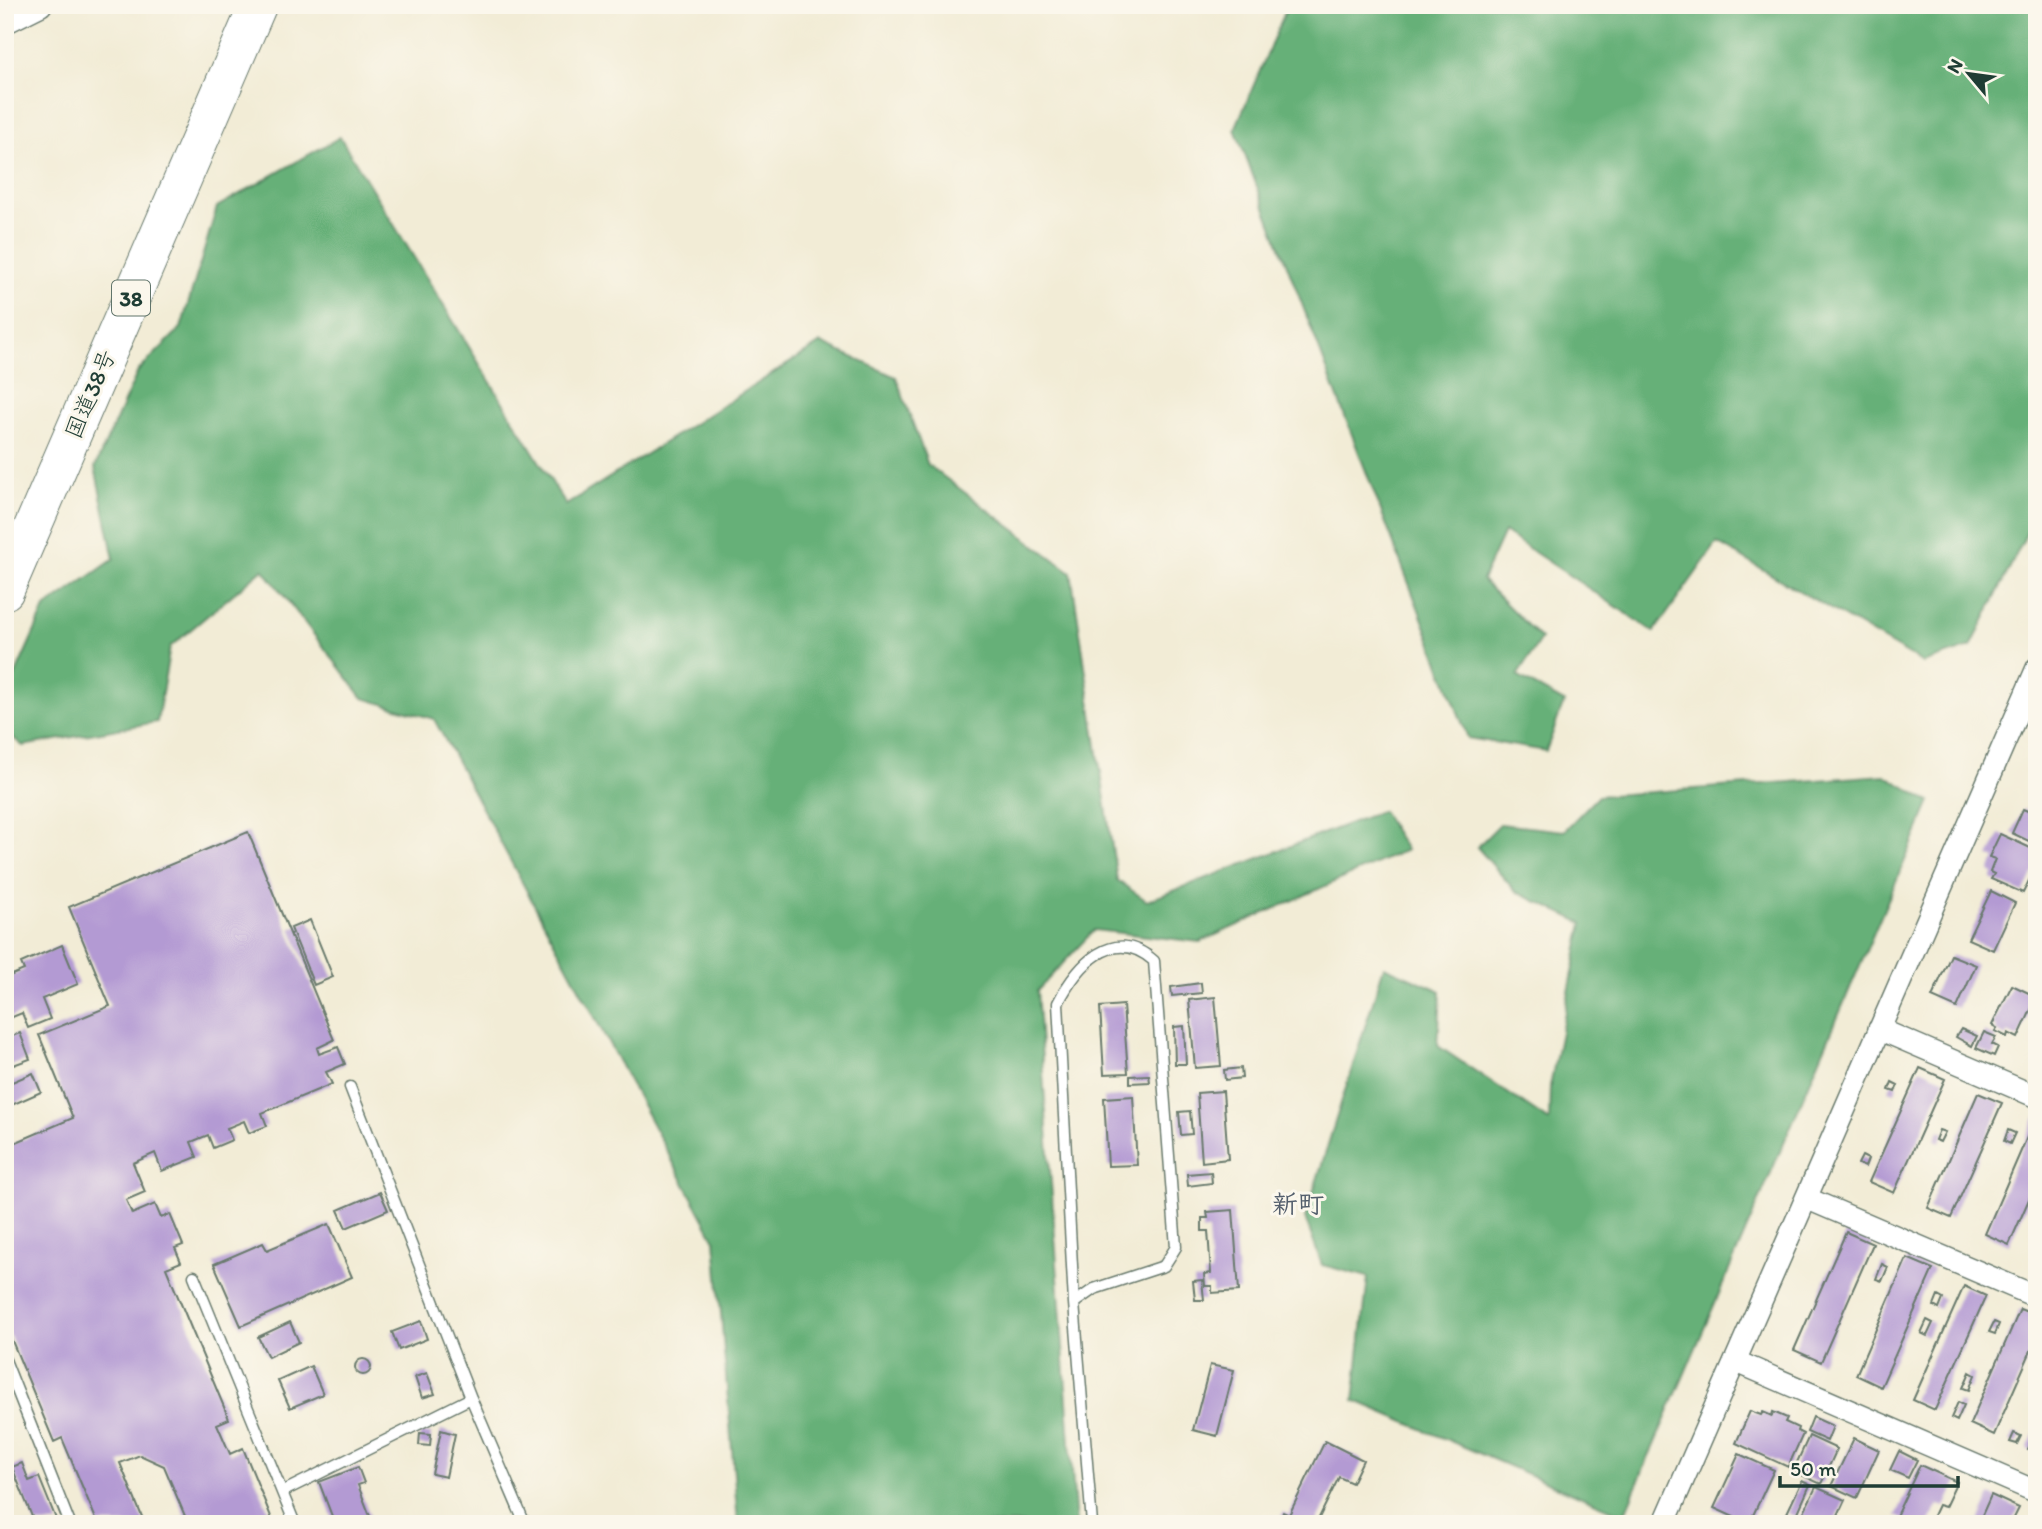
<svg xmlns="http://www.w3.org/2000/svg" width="2042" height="1529" viewBox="0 0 2042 1529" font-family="Itim,'Klee One',sans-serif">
	<rect width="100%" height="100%" fill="#fbf7ec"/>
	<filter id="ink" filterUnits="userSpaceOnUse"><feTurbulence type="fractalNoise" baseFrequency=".0143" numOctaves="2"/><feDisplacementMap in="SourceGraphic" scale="14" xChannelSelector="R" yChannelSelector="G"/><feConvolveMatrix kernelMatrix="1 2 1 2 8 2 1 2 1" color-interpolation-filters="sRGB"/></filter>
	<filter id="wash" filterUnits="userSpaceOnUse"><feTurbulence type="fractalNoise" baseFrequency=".00686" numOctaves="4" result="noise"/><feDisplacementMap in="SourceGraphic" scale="28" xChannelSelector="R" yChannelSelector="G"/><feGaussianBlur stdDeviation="1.57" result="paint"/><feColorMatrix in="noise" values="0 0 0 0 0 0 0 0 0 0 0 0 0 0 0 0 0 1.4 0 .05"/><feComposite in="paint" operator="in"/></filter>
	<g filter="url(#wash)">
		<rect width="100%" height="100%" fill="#f2ecd6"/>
		<!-- forest -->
		<path fill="#66b078" stroke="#427656" stroke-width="2" d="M1288 5H2037V512L1971 647 1923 663 1717 543 1654 632 1504 532 1482 580 1541 639 1517 676 1564 702 1546 751 1468 738 1235 129Z
			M340 137 566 505 821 343 896 377 928 465 1071 572 1117 880 1147 901 1382 811 1406 850 1200 942 1094 930 1037 991 1076 1524H738L715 1240 434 719 363 698 263 569 170 647 157 722 23 746 5 731V698L45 608 114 559 95 467 138 371 181 328 217 207Z
			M1885 775 1930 802 1624 1515 1354 1400 1368 1277 1322 1265 1305 1218 1384 966 1441 991 1438 1046 1549 1121 1550 1086 1583 923 1516 892 1477 847 1500 824 1564 831 1598 796Z"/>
		<g id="blocks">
			<!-- building -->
			<path fill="#b39ad3" d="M2023 809 2037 815V845L2012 833Z
				M248 832 334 1040 317 1048 319 1054 338 1047 345 1064 326 1072 332 1084 262 1113 267 1126 249 1133 244 1121 227 1128 232 1140 213 1148 208 1135 191 1142 197 1157 162 1171 155 1153 133 1163 145 1192 126 1200 132 1214 155 1204 161 1218 170 1214 183 1245 175 1248 181 1262 166 1268 229 1419 217 1424 230 1454 243 1448 274 1524H165L185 1516 164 1466 140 1455 120 1463 145 1524H98L62 1438 54 1442 5 1324V1147L73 1118 39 1035 110 1006 69 907Z
				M2000 834 2037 851V864L2023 893 1991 879 1994 874 1990 872 1995 859 1989 857Z
				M1991 891 2015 903 1993 950 1968 939Z
				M310 920 333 977 314 985 291 928Z
				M62 945 78 984 42 999 50 1019 28 1028 22 1013 5 1020V978L24 970 21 963Z
				M1951 955 1976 965 1957 1008 1932 997Z
				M1201 983 1202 993 1172 996 1171 987Z
				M2012 985 2037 997 2018 1038 2008 1033 2007 1037 1995 1031 1997 1028 1992 1025Z
				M1215 997 1221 1066 1195 1068 1189 1000Z
				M1123 1005 1128 1073 1104 1074 1100 1007Z
				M1184 1026 1186 1064H1175L1174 1027Z
				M1961 1029 1977 1036 1972 1046 1956 1037Z
				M1984 1032 1996 1037 1992 1044 1998 1047 1994 1056 1976 1048Z
				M20 1033 30 1059 5 1068V1039Z
				M1241 1068 1242 1078 1225 1080 1224 1070Z
				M1920 1068 1945 1079 1894 1193 1869 1182Z
				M33 1073 41 1092 5 1108V1085Z
				M1149 1075 1150 1082 1130 1083V1076Z
				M1892 1082 1898 1085 1895 1092 1889 1090Z
				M1223 1091 1228 1159 1202 1162 1197 1093Z
				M1978 1093 2002 1103 1951 1218 1928 1208Z
				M1133 1096 1137 1165 1108 1166 1104 1098Z
				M1190 1111 1192 1134 1181 1135 1179 1112Z
				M2037 1114V1181L2009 1245 1985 1234Z
				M1939 1130 1945 1132 1940 1142 1935 1140Z
				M2008 1130 2015 1133 2010 1144 2004 1141Z
				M1862 1156 1868 1159 1865 1167 1858 1164Z
				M1211 1172 1212 1183 1188 1186 1187 1174Z
				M380 1192 388 1210 346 1228 338 1210Z
				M1233 1210 1239 1291 1212 1293V1286H1205L1204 1274 1211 1273 1208 1231H1202V1218H1208L1207 1212Z
				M329 1224 352 1277 241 1326 214 1264 263 1243 267 1250Z
				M1846 1232 1873 1244 1821 1362 1794 1350Z
				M1907 1258 1933 1269 1881 1387 1856 1375Z
				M1882 1264 1888 1267 1882 1281 1876 1279Z
				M1202 1280 1204 1300H1195L1193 1281Z
				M1964 1286 1986 1296 1935 1410 1913 1400Z
				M1938 1296 1943 1299 1939 1309 1934 1306Z
				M2020 1309 2037 1316V1337L1994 1435 1970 1424Z
				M1927 1320 1933 1323 1927 1336 1921 1333Z
				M421 1321 427 1339 399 1350 392 1332Z
				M290 1322 299 1342 268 1357 258 1337Z
				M1994 1322 1999 1324 1995 1334 1989 1332Z
				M355 1367a8 8 0 1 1 16 0a8 8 0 1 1-16 0Z
				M1210 1365 1234 1370 1217 1436 1193 1430Z
				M311 1366 323 1394 290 1408 278 1381Z
				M1970 1372 1975 1375 1969 1390 1963 1388Z
				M427 1373 435 1394 422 1398 415 1377Z
				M1958 1402 1964 1405 1957 1421 1951 1418Z
				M1750 1411 1761 1415 1763 1412 1772 1416 1773 1412 1787 1418 1785 1422 1798 1428 1797 1431 1803 1434 1788 1467 1736 1443Z
				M1813 1417 1833 1426 1827 1441 1807 1432Z
				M2037 1427V1453L2027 1449Z
				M441 1430 455 1434 446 1477 432 1474Z
				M420 1433 431 1434 430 1446 419 1445Z
				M2014 1433 2021 1436 2017 1444 2010 1442Z
				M1809 1436 1837 1449 1821 1484 1793 1471Z
				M1854 1438 1879 1450 1857 1498 1831 1486Z
				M1325 1441 1363 1460 1352 1483 1339 1477 1316 1524H1278L1283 1512 1289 1515Z
				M1899 1451 1917 1460 1908 1478 1890 1470Z
				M1739 1454 1774 1470 1749 1524 1714 1508Z
				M22 1463 29 1481 39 1477 58 1524H35L12 1467Z
				M1920 1465 1957 1482 1945 1507 1938 1505 1929 1524H1912L1896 1516Z
				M358 1467 364 1483 358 1485 373 1524H335L319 1482Z
				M1802 1481 1810 1485 1796 1517 1787 1513Z
				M1816 1487 1845 1500 1834 1524H1798Z
				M1991 1495 2019 1508 2011 1524H1978Z"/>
		</g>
	</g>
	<g filter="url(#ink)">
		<use href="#blocks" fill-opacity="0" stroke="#697a6d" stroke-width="2"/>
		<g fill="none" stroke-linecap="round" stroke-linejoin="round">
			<!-- lane casing -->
			<g stroke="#697a6d" stroke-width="13">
				<path id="lane" d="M350 1087 471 1398 525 1524
					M194 1276 295 1524
					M1074 1303 1094 1289 1164 1266 1176 1247 1154 961C1113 924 1077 966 1058 1003L1074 1303 1092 1524
					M5 1360 70 1524
					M282 1492 471 1398"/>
			</g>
			<!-- street casing -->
			<g stroke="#697a6d" stroke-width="24">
				<path id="street" d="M5 23 41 5
					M1879 1029 2037 1097
					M1806 1198 2037 1297
					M1735 1361 2037 1492
					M1664 1524 2037 668"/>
			</g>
			<!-- highway casing -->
			<g stroke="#697a6d" stroke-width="39">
				<path id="highway" d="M5 591 258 5"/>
			</g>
			<!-- lane -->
			<use href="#lane" stroke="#fff" stroke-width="10"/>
			<!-- street -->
			<use href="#street" stroke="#fff" stroke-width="21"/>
			<!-- highway -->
			<use href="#highway" stroke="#fff" stroke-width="37"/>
		</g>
	</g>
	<g text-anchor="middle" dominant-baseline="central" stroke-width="6" stroke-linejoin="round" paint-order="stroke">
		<!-- shield labels -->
		<rect fill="#fbf7ec" stroke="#61756b" stroke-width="2" x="112" y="280.5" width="38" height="35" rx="5"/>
		<g font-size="21" font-weight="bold" fill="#1f3d34">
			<text x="131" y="298">38</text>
		</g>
		<!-- street labels -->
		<g font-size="23" fill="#1f3d34" stroke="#fbf7ec">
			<text transform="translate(90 394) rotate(-67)">国道38号</text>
		</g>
		<!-- quarter labels -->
		<g font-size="26" font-weight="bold" fill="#535e6c" stroke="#fbf7ec">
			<text x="1298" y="1204">新町</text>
		</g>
	</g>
	<!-- margin -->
	<rect width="2042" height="1529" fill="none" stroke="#fbf7ec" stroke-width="28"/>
	<!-- north arrow -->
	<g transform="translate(1969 74) rotate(299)" stroke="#fbf7ec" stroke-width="5" paint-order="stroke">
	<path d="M0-5L12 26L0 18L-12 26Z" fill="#1f3d34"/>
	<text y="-10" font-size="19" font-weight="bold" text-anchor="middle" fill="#1f3d34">N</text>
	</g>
	<!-- scale -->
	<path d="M1780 1476v10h178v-10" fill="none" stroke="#1f3d34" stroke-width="3.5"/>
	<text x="1790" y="1476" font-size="21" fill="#1f3d34" stroke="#fbf7ec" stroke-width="5" paint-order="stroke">50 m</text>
</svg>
